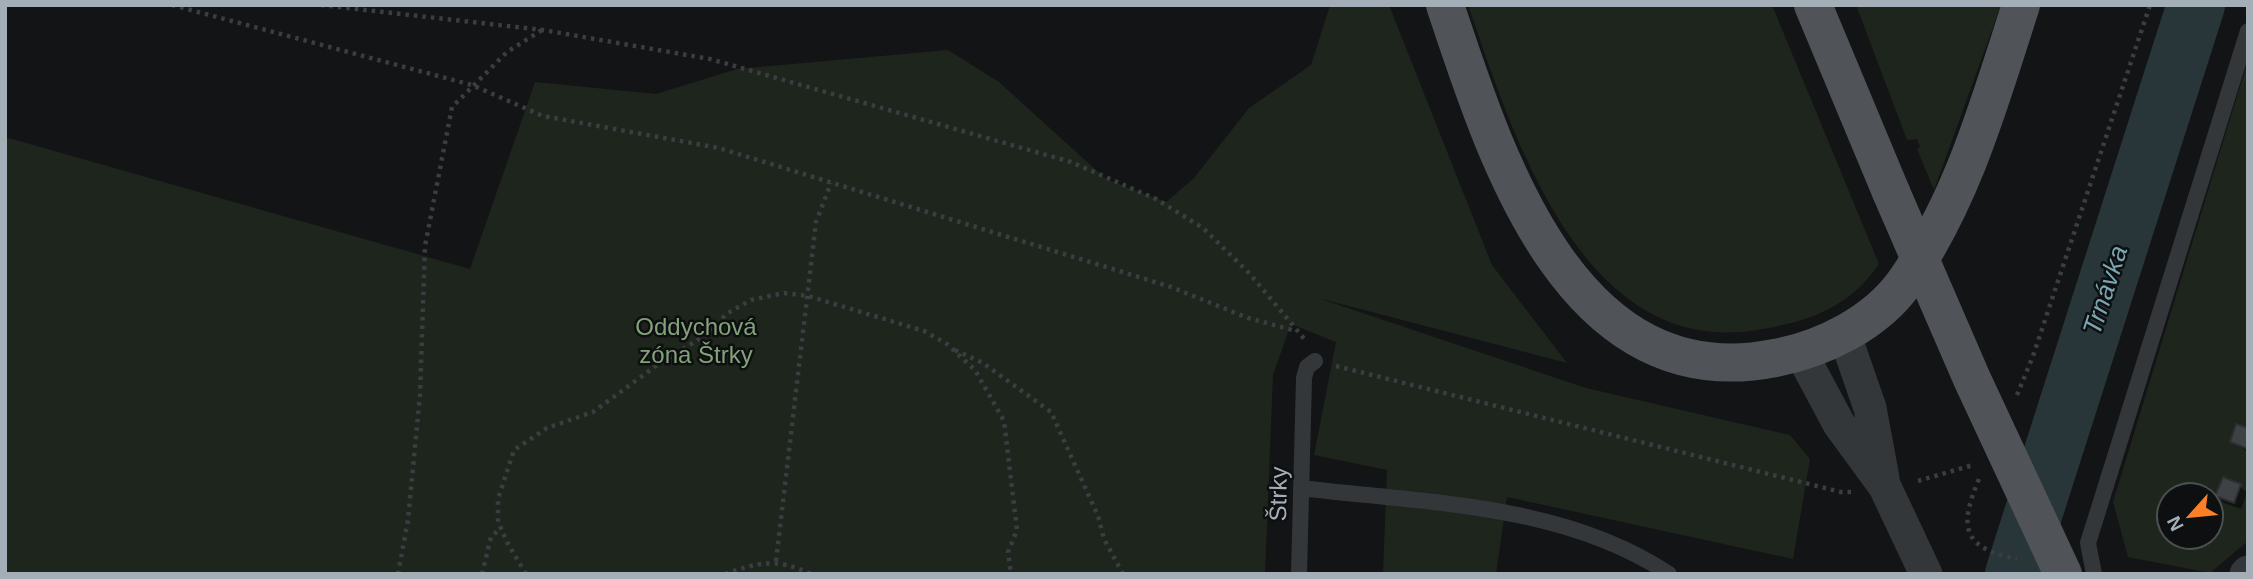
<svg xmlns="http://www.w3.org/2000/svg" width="2253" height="579" viewBox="0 0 2253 579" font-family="Helvetica,sans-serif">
	<rect width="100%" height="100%" fill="#131415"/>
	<!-- green -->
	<path fill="#1e251d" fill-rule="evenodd" d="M1330 5H1389L1492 265 1567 363 1318 298 1586 388 1790 435 1810 459 1793 559 1507 497 1496 574H1383L1387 470 1314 455 1336 342 1291 324 1273 375 1265 574H5V137L470 269 535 82 656 94 737 69 948 50 999 82 1106 179 1166 202 1194 178 1249 108 1311 65Z
		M1468 5H1772L1879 264C1849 307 1813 320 1763 329 1583 364 1513 135 1468 5Z
		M1856 5H2001L1934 190 1917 149 1920 147 1917 139 1907 140Z
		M2248 60V541L2210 573 2128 557 2113 502ZM2169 495H2211V537H2169Z"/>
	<!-- shadow -->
	<path fill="#0007" d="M2248 430V452L2232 442Z
		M2240 486 2247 493 2241 509 2224 503 2217 496Z
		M2188 537H2207L2205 543Z"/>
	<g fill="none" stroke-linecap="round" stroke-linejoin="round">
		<!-- river -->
		<path stroke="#293639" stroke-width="58" d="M2014 574 2196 5"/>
	</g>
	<!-- building -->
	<path fill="#3f4245" stroke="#2d2e31" stroke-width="2" d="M2236 424 2248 428V449L2230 442Z
		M2223 477 2241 484 2234 503 2215 496Z"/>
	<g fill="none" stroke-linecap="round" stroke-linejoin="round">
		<!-- path -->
		<path stroke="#3a3e41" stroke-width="4.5" stroke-dasharray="3.5 5" stroke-linecap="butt" d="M172 5 472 85 543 116 719 148 1171 287 1248 318 1296 331
			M321 5 543 30 710 59 1071 162 1156 199 1203 228 1250 274 1306 341
			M955 350 983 363 1051 412 1098 516 1104 539 1123 574
			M1336 366 1841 492H1851
			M2017 395 2033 356 2150 5
			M1979 479C1958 528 1963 548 2017 559
			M1918 481 1973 465
			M776 561 816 222 831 183
			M398 574 408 520 420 395 425 246 452 107 507 52 542 30
			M482 574 491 537 501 528
			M526 574 508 544 498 522V499L514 450 547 428 593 412 660 363 711 332 726 314 751 300 784 293 808 296 924 331 947 344 975 370 1004 421 1017 530 1008 552 1011 574
			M725 574C759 562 777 558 811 574"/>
		<!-- service -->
		<path stroke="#34373a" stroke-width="16" d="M1301 488C1423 503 1563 503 1669 574
			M1299 574 1304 378 1307 367 1315 361
			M2094 574 2088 543 2248 31"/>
		<!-- minor -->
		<path stroke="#34373a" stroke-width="33" d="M1844 333 1870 408 1883 478
			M1801 353 1839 424 1885 487 1926 574
			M2246 574 2248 572"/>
		<!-- primary -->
		<path stroke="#505459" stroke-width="38" d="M1445 5C1495 155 1570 399 1775 358 1823 349 1876 323 1905 282 1963 199 1990 101 2021 5
			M1813 5 1891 192"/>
		<!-- primary-bridge -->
		<path stroke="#505459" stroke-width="38" d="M1891 192 1972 379 2063 574"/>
	</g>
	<g text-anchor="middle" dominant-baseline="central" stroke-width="5" stroke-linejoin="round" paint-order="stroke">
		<!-- park labels -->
		<g font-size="24" fill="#82a27a" stroke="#0e0f10">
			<text x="696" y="326">Oddychová<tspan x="696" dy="28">zóna Štrky</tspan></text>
		</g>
		<!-- street labels -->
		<g font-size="24" fill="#a4aeb6" stroke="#0e0f10">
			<text transform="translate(1278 494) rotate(-89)">Štrky</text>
		</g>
		<!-- water labels -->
		<g font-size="26" font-style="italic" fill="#79a6b3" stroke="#0e0f10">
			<text transform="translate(2105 290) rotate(-72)">Trnávka</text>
		</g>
	</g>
	<!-- border -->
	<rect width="2253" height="579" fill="none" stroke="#a4aeb6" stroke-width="14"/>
	<!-- north arrow -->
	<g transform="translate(2190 516) rotate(243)"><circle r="33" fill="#0e0f10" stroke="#4a4f52" stroke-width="2"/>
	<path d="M0-5L12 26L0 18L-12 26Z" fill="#fa7f27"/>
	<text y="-10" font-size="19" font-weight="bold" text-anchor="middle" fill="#a4aeb6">N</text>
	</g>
</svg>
